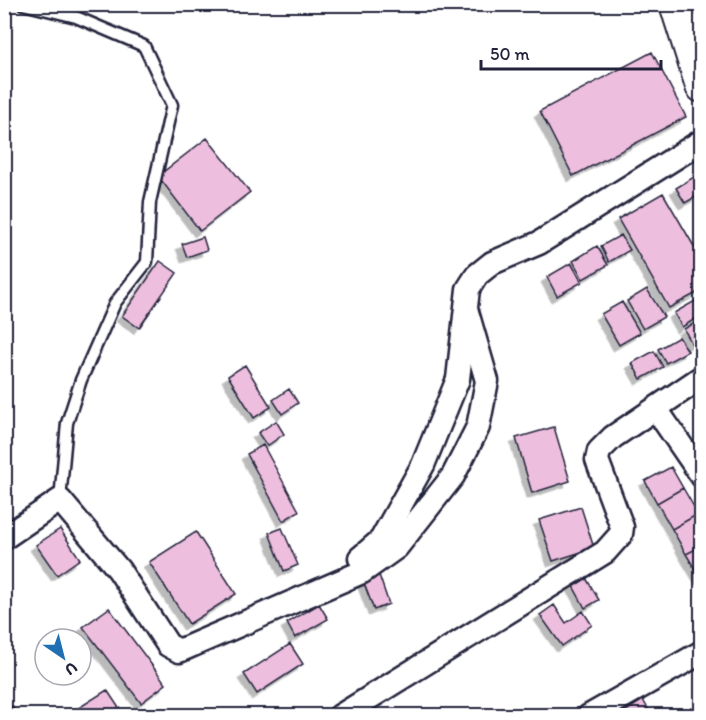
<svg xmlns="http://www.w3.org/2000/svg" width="706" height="720" viewBox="0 0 706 720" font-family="Itim,sans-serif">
	<defs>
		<filter id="shadow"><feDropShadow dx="-5.5" dy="5.5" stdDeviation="0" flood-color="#0004"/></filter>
	</defs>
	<rect width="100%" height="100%" fill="#fff"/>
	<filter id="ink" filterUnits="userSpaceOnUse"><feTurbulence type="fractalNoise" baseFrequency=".0167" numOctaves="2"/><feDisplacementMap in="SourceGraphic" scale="12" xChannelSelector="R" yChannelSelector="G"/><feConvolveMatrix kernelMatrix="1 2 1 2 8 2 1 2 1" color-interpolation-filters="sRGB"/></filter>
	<g filter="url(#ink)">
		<!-- building -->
		<path fill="#eebede" stroke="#22223b" stroke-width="1.5" filter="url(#shadow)" d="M652 52 686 117 573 176 540 111Z
			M207 138 250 192 200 231 158 176Z
			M702 172V193L685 203 676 188Z
			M663 193 702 260V290L669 308 618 219Z
			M621 235 630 250 609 262 601 246Z
			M203 237 207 250 187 257 182 244Z
			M597 246 608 265 583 279 573 261Z
			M160 261 177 273 139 328 122 316Z
			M571 263 582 282 557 296 547 277Z
			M647 289 664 317 643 329 627 301Z
			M702 297V315L682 327 674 313Z
			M622 302 640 333 619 345 601 314Z
			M702 319V339L692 344 684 329Z
			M679 337 688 351 666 363 658 349Z
			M654 351 663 367 641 379 632 363Z
			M245 365 271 407 254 418 228 376Z
			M289 389 298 403 282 414 273 400Z
			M276 421 284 434 267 446 258 433Z
			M554 427 570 481 532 493 516 438Z
			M263 445 299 511 283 521 247 454Z
			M671 467 683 488 657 503 645 481Z
			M683 488 698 514 672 529 657 503Z
			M581 507 594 548 553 561 539 520Z
			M698 514 702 521V546L686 554 672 529Z
			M282 528 298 565 284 571 269 533Z
			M60 529 80 559 57 575 36 545Z
			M196 532 236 594 189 624 149 562Z
			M702 546V579H701L686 554Z
			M378 572 389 604 374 610 362 578Z
			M586 578 599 600 585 608 573 586Z
			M319 604 328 619 295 638 287 623Z
			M554 605 566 623 583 611 592 625 562 646 540 615Z
			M109 608 166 684 141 703 83 627Z
			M290 644 303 664 257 694 244 674Z
			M107 690 123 714 81 716 77 709Z
			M643 700 652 716H619Z
			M12 706 18 716H4V711Z"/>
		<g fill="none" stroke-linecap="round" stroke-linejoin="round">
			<!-- lane casing -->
			<g stroke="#22223b" stroke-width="15">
				<path id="lane" d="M23 4 76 17 144 46 172 105 150 202 147 262 115 303 81 380 67 423 60 500"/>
			</g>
			<!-- street casing -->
			<g stroke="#22223b" stroke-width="27">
				<path id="street" d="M656 409 702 476
					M4 538 60 500 119 570 168 645 179 651 362 572 397 547 453 476 478 427 487 381 467 312
					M360 558 381 540 423 465 458 379 468 289 477 275 492 263 539 243 702 141
					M340 716 605 552 621 534 622 527 597 460 599 451 613 437 702 377
					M589 716 702 652"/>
			</g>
			<!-- secondary casing -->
			<g stroke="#22223b" stroke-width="36">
				<path id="secondary" d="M676 4 702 86"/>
			</g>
			<!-- lane -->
			<use href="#lane" stroke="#fff" stroke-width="10"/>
			<!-- street -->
			<use href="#street" stroke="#fff" stroke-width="22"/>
			<!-- secondary -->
			<use href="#secondary" stroke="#fff" stroke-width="32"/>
		</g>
	</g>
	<!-- margin -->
	<rect width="706" height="720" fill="none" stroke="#fff" stroke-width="24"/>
	<rect x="12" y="12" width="682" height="696" fill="none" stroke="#22223b" stroke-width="2" filter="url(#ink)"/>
	<!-- north arrow -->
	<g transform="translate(63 657) rotate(145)"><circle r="28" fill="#ffffff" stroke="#a7a7b1" stroke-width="1.5"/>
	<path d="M0-4.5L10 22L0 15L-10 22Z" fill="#1f6fb2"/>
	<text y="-9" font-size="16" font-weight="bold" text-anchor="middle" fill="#22223b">U</text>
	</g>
	<!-- scale -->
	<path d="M481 60v9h180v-9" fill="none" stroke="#22223b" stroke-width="3"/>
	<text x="490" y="60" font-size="18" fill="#22223b" stroke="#ffffff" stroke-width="4.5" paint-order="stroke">50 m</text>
</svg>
